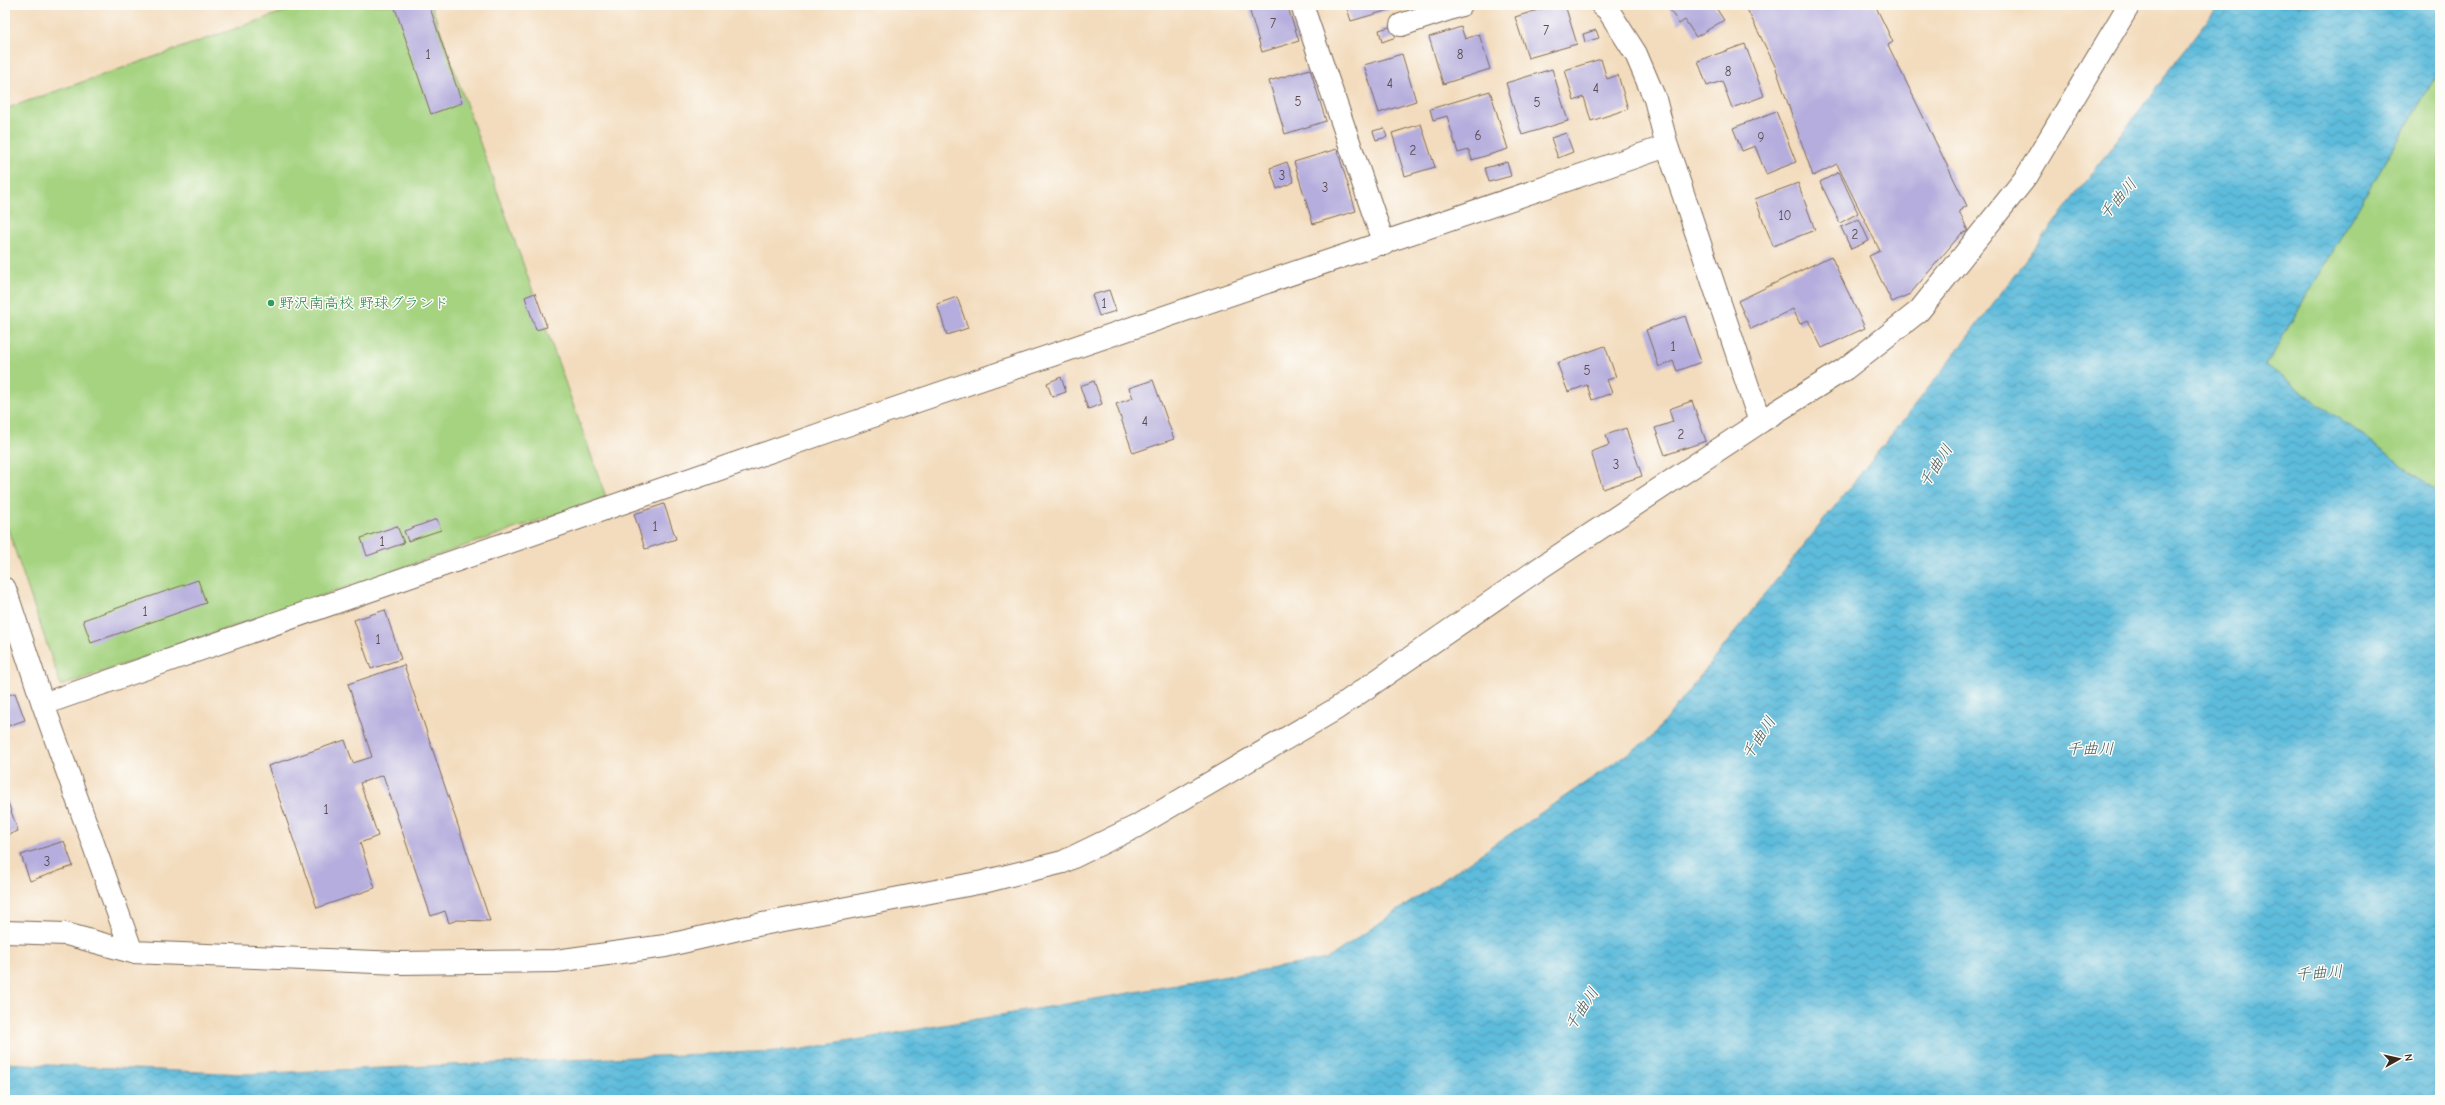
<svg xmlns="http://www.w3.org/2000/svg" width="2445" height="1105" viewBox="0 0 2445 1105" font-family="'Comic Neue','Klee One',sans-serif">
	<defs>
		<pattern id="water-waves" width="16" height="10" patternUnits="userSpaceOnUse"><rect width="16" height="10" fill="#5dbbdb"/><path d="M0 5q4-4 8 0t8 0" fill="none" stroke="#4e98b1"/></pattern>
	</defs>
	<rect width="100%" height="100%" fill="#fdfcf7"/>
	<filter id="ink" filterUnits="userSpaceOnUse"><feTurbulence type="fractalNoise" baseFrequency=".025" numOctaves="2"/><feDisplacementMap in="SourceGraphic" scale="8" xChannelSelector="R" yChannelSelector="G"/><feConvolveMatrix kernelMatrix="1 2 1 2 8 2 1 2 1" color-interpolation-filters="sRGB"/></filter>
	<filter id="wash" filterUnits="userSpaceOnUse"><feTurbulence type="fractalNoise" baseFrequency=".012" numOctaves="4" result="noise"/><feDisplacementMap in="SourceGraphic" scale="16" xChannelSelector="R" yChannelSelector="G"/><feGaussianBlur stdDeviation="0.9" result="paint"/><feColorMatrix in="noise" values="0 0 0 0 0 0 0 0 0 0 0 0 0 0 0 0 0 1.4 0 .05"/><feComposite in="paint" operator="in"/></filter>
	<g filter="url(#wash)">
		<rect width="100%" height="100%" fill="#f3dcbd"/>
		<!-- grass -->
		<path fill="#a5d380" stroke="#707e4f" d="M303 5H431L606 497 61 686 5 521V109Z
			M2440 69V493L2266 365Z"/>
		<!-- water -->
		<path fill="url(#water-waves)" stroke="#4c727c" d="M2219 5H2440V69L2266 365 2440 493V1100H5V1063L244 1074 798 1050 1327 959 1652 737 1945 367Z"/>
		<g id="blocks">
			<!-- building -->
			<path fill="#b5addd" d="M394 5H429L462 103 431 114Z
				M1248 5H1287L1299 41 1262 52Z
				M1346 5H1387L1389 10 1351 21Z
				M1554 5H1565L1577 44 1528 58 1515 17Z
				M1667 5H1714L1724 20 1696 37 1685 20 1679 24Z
				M1745 5H1875L1893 42 1888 45 1967 206 1959 211 1968 231 1961 234 1910 294 1892 302 1869 256 1880 251 1837 164 1813 176 1775 66Z
				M1393 26 1396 37 1382 42 1379 30Z
				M1461 27 1465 39 1479 34 1490 69 1443 84 1429 37Z
				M1596 30 1599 38 1585 42 1583 34Z
				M1745 44 1764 96 1732 108 1722 81 1707 86 1698 61Z
				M1402 54 1416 101 1379 113 1364 65Z
				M1601 59 1607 79 1618 75 1628 109 1591 121 1584 97 1574 101 1565 70Z
				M1310 69 1326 121 1285 134 1269 81Z
				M1552 69 1568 121 1522 135 1506 83Z
				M1490 91 1508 149 1472 160 1469 150 1458 153 1447 116 1433 120 1430 109Z
				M1776 111 1796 162 1766 174 1755 146 1742 151 1733 128Z
				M1421 124 1435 167 1405 176 1392 133Z
				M1384 128 1387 137 1376 140 1373 131Z
				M1566 133 1573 152 1558 158 1551 138Z
				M1337 149 1356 211 1313 224 1294 162Z
				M1287 162 1294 182 1277 189 1270 168Z
				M1507 162 1511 176 1489 182 1485 168Z
				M1839 172 1858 213 1840 223 1820 182Z
				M1798 183 1815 230 1773 246 1755 199Z
				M1859 219 1869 241 1851 249 1841 227Z
				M1831 256 1865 328 1822 348 1808 320 1800 324 1793 309 1751 329 1738 301Z
				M1109 290 1116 311 1099 316 1092 295Z
				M535 293 547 327 536 330 525 297Z
				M957 297 968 328 947 335 937 304Z
				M1685 316 1701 362 1677 371 1673 361 1659 367 1646 330Z
				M1605 346 1616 377 1607 380 1612 393 1592 400 1587 385 1568 392 1557 363Z
				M1061 377 1066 392 1052 397 1047 383Z
				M1153 380 1174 439 1133 453 1116 404 1133 398 1129 388Z
				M1094 381 1102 404 1088 409 1080 386Z
				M1692 401 1706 441 1665 455 1655 428 1673 422 1669 409Z
				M1626 428 1642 476 1603 489 1591 452 1609 445 1606 435Z
				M664 504 676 539 645 549 634 514Z
				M437 519 441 530 408 541 404 531Z
				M397 526 404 543 367 556 361 538Z
				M198 580 206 603 91 643 83 620Z
				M385 610 401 659 371 669 354 620Z
				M404 665 417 703 490 921 457 920 449 923 445 911 431 916 383 775 360 783 378 836 360 843 375 888 317 908 268 766 345 740 353 763 372 757 348 684Z
				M15 693 25 720 5 727V696Z
				M5 794 18 831 5 836Z
				M64 841 73 866 30 881 21 855Z"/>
		</g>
	</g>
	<g filter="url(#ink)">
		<use href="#blocks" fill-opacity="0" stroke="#7b6856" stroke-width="1"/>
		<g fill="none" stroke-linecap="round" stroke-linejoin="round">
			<!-- minor casing -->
			<g stroke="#7b6856" stroke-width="24">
				<path id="minor" d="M1302 5 1384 244
					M1602 5 1608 10 1636 54 1655 99 1667 146 1760 422
					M1401 25 1461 5
					M5 589 43 704 132 952
					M43 704 835 429 1667 146
					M5 932 66 934 132 952 399 963 556 961 665 946 747 927 983 882 1063 862 1135 827 1336 709 1540 568 1760 422 1845 369 1919 311 2027 176 2129 5"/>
			</g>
			<!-- minor -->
			<use href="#minor" stroke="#fff" stroke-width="22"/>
		</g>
	</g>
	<!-- markers -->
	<circle fill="#2e9e5b" stroke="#fdfcf7" stroke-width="1.5" cx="271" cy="303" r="4"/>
	<g text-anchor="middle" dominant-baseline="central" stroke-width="3" stroke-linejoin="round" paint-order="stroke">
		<!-- number labels -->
		<g font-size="13" fill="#5a4b4e">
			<text x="1273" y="23">7</text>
			<text x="1546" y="30">7</text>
			<text x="428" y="54">1</text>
			<text x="1460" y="54">8</text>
			<text x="1728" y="71">8</text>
			<text x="1390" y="83">4</text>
			<text x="1596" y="88">4</text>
			<text x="1298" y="101">5</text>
			<text x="1537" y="102">5</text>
			<text x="1478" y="135">6</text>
			<text x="1761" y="137">9</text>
			<text x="1413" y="150">2</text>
			<text x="1282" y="175">3</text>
			<text x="1325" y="187">3</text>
			<text x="1785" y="215">10</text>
			<text x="1855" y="234">2</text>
			<text x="1104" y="303">1</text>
			<text x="1673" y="346">1</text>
			<text x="1587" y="370">5</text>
			<text x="1145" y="421">4</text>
			<text x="1681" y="434">2</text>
			<text x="1616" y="464">3</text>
			<text x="655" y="526">1</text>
			<text x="382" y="541">1</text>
			<text x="145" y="611">1</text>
			<text x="378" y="639">1</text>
			<text x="326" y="809">1</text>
			<text x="47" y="861">3</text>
		</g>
		<!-- leisure labels -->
		<g font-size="15" fill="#27864d" stroke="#fdfcf7" text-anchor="start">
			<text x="279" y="303">野沢南高校 野球グランド</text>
		</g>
		<!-- water labels -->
		<g font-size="16" font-style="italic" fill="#475d60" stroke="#fdfcf7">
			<text transform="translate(2118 199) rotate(-49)">千曲川</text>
			<text transform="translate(1936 466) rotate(-57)">千曲川</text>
			<text transform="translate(1759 738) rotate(-57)">千曲川</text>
			<text x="2090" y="749">千曲川</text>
			<text transform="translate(2319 973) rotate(-4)">千曲川</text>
			<text transform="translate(1582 1009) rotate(-57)">千曲川</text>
		</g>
	</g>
	<!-- margin -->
	<rect width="2445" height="1105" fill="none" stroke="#fdfcf7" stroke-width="20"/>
	<!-- north arrow -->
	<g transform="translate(2399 1059) rotate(82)" stroke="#fdfcf7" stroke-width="3" paint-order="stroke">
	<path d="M0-3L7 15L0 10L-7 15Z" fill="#3b2a1e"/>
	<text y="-6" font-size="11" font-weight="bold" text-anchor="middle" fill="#3b2a1e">N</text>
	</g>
</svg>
